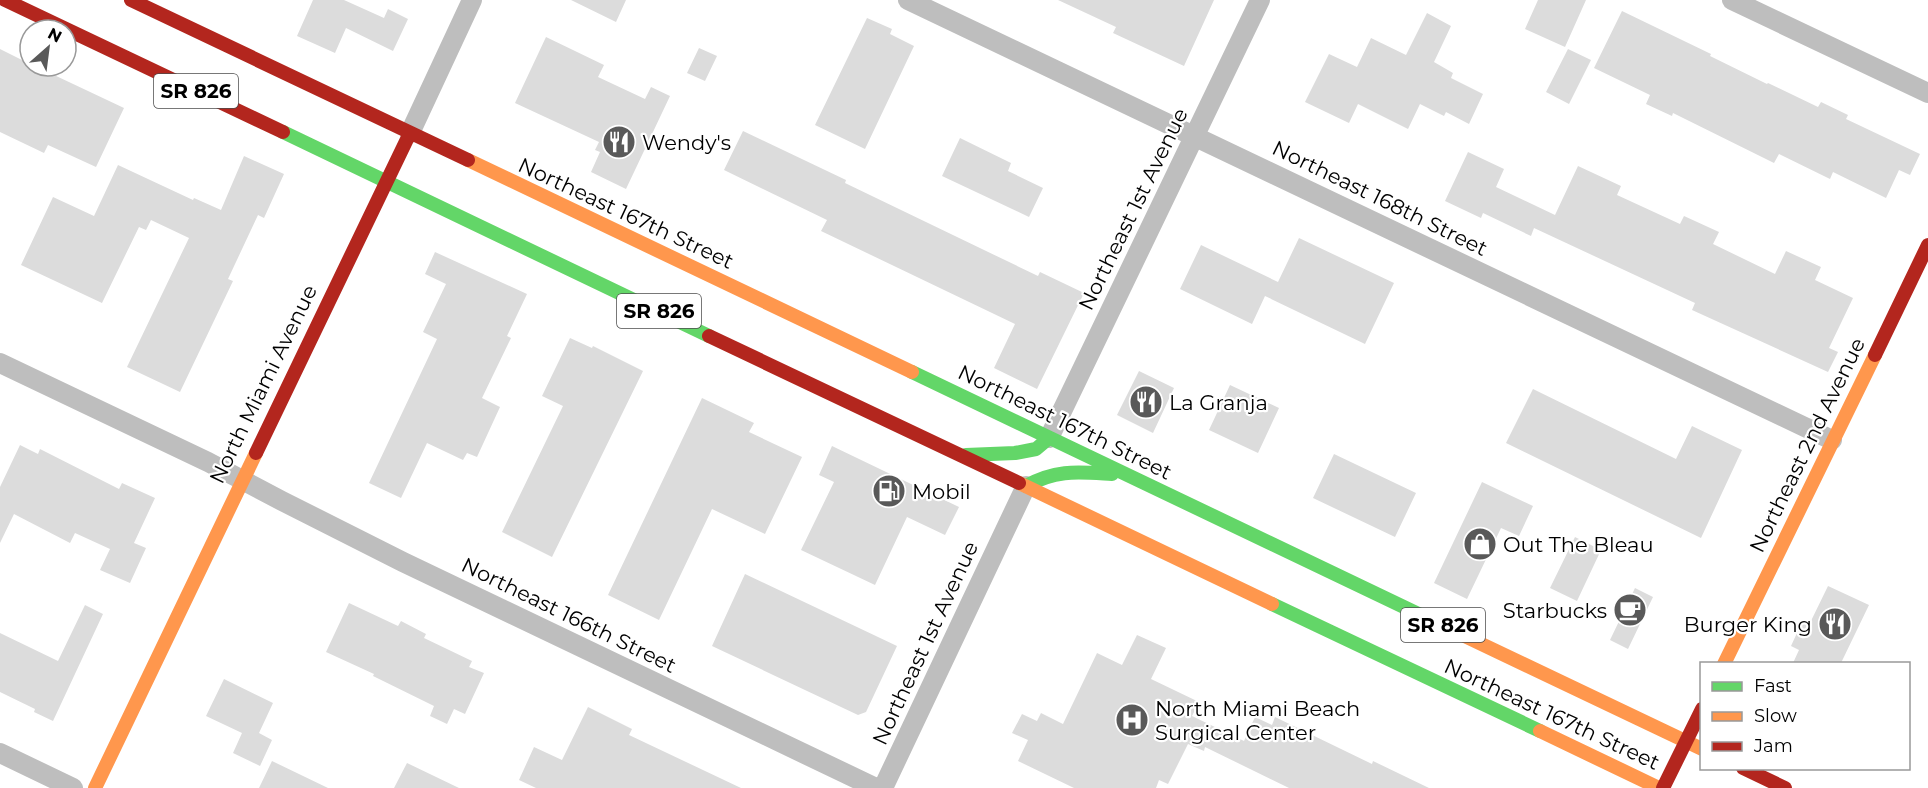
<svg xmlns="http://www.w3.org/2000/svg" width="1928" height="788" viewBox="0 0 1928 788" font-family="Montserrat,sans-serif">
	<rect width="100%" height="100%" fill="#fff"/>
	<!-- building -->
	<path fill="#dcdcdc" d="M313 0H344L384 18 388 9 408 19 393 51 346 28 335 53 297 36Z
		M571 0H626L616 22Z
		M1058 0H1214L1184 66 1113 33 1116 27Z
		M1538 0H1586L1565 47 1525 29Z
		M1622 11 1711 54 1710 56 1767 84 1768 83 1818 107 1821 102 1848 115 1846 119 1920 154 1910 175 1899 170 1886 198 1833 172 1830 179 1779 154 1774 163 1673 113 1672 116 1646 104 1650 95 1594 68Z
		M1427 13 1451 26 1434 62 1453 73 1451 78 1483 94 1469 124 1446 112 1444 116 1420 104 1408 129 1358 104 1349 123 1305 102 1329 54 1357 67 1371 38 1406 55Z
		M867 18 892 29 890 34 914 46 865 149 815 125Z
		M546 37 604 65 598 77 645 99 651 87 670 96 626 189 591 172 600 152 595 150 599 142 515 103Z
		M699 48 717 56 705 81 687 73Z
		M0 49 30 64V66H35L124 108 96 167 48 145 44 153 0 132Z
		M1568 49 1591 60 1569 104 1546 92Z
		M743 131 846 180 845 183 1038 276 1040 272 1084 293 1037 389 994 368 1015 324 821 231 827 220 724 170Z
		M960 138 1011 163 1008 171 1043 188 1029 217 942 176Z
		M1468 152 1504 169 1496 187 1555 215 1578 166 1621 186 1617 195 1680 224 1684 216 1719 232 1713 244 1775 274 1786 251 1821 267 1815 280 1853 298 1829 348 1838 352 1828 372 1692 310 1695 303 1534 228 1531 236 1483 213 1481 218 1445 201Z
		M244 156 284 174 264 218 258 215 228 279 233 281 180 392 127 367 189 238 151 220 146 230 139 227 102 303 21 265 53 197 94 216 118 165 193 200 194 198 221 210Z
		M1299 238 1394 283 1365 344 1265 296 1252 324 1180 289 1201 245 1278 282Z
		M435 252 527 294 507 336 511 338 482 398 500 407 477 457 467 453 463 460 427 443 401 498 369 483 437 339 423 332 446 284 425 274Z
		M570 338 592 348 593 346 643 371 552 557 502 532 563 406 542 396Z
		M1139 371 1174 388 1153 433 1117 415Z
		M1230 385 1279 408 1258 453 1209 430Z
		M1533 389 1676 459 1692 426 1742 450 1701 538 1506 443Z
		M702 398 754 423 749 432 802 457 765 534 712 509 659 620 608 595Z
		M20 445 38 454 40 449 119 489 122 483 155 498 134 543 146 548 130 583 100 570 110 549 75 533 70 543 14 514 0 543V487Z
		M832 446 959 507 945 535 907 517 875 585 801 550 834 482 819 475Z
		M1334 454 1416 493 1395 537 1313 498Z
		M1482 482 1533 506 1519 536 1501 528 1467 599 1434 583Z
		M1575 537 1601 550 1577 601 1550 588Z
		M745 574 897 646 866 712 858 715 712 646Z
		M1828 586 1869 605 1841 663H1793L1799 650 1791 646 1802 622 1809 625Z
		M1635 588 1653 597 1628 649 1610 640Z
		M349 603 398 626 401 621 426 634 424 638 472 661 469 667 484 673 465 714 454 709 447 724 430 716 434 706 373 676 374 674 326 652Z
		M85 605 103 614 53 721 34 712 35 709 0 692V633L58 661Z
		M1137 635 1166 648 1151 679 1199 702 1192 716 1244 741 1255 717 1272 725 1275 717 1372 764 1373 761 1429 788H1289L1205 747 1204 751 1188 744 1168 784 1159 780 1156 788H1074L1018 761 1028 740 1012 733 1022 714 1037 721 1041 713 1063 724 1097 653 1122 665Z
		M224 679 273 703 259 733 272 740 260 766 233 753 242 733 206 716Z
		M588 707 632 729 629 735 741 788H536L519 780 534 747 562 760Z
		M272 761 328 788H259Z
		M407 763 459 788H394Z"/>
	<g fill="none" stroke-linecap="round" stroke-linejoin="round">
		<!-- street -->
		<path stroke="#bebebe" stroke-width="20" d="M908 0 1832 440
			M1732 0 1928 93
			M410 133 472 0
			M0 363 208 462 282 501 403 562 876 788
			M1049 438 1260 0
			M0 753 73 788
			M883 788 1026 486"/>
		<!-- fast -->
		<path stroke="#63d668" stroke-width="14" d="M283 132 709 336
			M912 372 1452 630
			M966 455 1015 453 1036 449 1049 438
			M1026 486C1057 469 1078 472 1112 474
			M1272 604 1540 731"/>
		<!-- slow -->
		<path stroke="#ff974d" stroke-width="14" d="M468 160 912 372
			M1019 483 1272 604
			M1452 630 1702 749
			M1724 664 1875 355
			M1540 731 1659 788
			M95 788 256 453"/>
		<!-- jam -->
		<path stroke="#b3261e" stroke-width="14" d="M5 0 283 132
			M131 0 468 160
			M709 336 1019 483
			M1875 355 1928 245
			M256 453 410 133
			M1743 768 1785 788
			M1663 788 1702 709"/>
	</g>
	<!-- icons -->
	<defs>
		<g id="restaurant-disc" transform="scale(1.725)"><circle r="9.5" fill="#595959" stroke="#fff"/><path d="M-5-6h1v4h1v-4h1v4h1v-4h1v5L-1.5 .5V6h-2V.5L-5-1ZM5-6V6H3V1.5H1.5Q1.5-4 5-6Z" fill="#fff"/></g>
		<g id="fuel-disc" transform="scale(1.725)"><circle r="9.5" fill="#595959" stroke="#fff"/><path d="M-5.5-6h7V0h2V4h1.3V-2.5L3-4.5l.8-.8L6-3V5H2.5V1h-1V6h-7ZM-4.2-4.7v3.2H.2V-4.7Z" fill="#fff"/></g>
		<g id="shop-disc" transform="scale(1.725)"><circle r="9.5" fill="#595959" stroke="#fff"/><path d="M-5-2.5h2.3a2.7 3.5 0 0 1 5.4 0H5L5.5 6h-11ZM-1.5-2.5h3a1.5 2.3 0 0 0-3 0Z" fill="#fff"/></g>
		<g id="cafe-disc" transform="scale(1.725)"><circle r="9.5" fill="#595959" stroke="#fff"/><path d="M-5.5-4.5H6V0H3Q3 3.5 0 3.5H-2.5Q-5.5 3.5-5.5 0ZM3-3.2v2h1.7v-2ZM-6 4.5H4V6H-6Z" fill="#fff"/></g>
		<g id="hospital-disc" transform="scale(1.725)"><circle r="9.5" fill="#595959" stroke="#fff"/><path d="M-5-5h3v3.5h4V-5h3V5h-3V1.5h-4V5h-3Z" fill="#fff"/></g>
	</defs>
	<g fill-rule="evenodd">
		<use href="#restaurant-disc" x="619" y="142"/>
		<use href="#restaurant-disc" x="1146" y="402"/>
		<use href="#fuel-disc" x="889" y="491"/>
		<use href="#shop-disc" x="1480" y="544"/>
		<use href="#cafe-disc" x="1630" y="610"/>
		<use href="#restaurant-disc" x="1835" y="624"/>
		<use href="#hospital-disc" x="1132" y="720"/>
	</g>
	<g text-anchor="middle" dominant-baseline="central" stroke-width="4.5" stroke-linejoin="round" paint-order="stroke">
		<!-- shield labels -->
		<g fill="#fff" stroke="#4c4c4c" stroke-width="1.5">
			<rect x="154" y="74" width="84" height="34" rx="4.5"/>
			<rect x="617" y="294" width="84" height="34" rx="4.5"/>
			<rect x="1401" y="608" width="84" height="34" rx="4.5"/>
		</g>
		<g font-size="20" font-weight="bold" fill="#000">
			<text x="196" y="91">SR 826</text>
			<text x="659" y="311">SR 826</text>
			<text x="1443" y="625">SR 826</text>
		</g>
		<!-- poi labels -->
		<g font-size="21" fill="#000" stroke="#fff" text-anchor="start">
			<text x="642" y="142">Wendy's</text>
			<text x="1169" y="402">La Granja</text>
			<text x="912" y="491">Mobil</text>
			<text x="1503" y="544">Out The Bleau</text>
			<text x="1607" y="610" text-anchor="end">Starbucks</text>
			<text x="1812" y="624" text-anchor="end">Burger King</text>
			<text x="1155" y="708">North Miami Beach<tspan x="1155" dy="24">Surgical Center</tspan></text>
		</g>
		<!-- street labels -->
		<g font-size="21" fill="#000" stroke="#fff">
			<text transform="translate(1380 198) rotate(26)">Northeast 168th Street</text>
			<text transform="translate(1133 209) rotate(-64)">Northeast 1st Avenue</text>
			<text transform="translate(626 213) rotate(25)">Northeast 167th Street</text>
			<text transform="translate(263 384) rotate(-64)">North Miami Avenue</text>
			<text transform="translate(1065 422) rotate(26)">Northeast 167th Street</text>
			<text transform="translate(1807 445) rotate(-64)">Northeast 2nd Avenue</text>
			<text transform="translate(569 615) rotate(26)">Northeast 166th Street</text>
			<text transform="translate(925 643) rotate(-65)">Northeast 1st Avenue</text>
			<text transform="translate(1552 714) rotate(25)">Northeast 167th Street</text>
		</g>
	</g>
	<!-- legend -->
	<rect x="1700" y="662" width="210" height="108" fill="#ffffff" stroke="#999999" stroke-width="1.5"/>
	<rect x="1712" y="682" width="30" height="9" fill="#63d668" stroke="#999999" stroke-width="1.5"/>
	<text x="1754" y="692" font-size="18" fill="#000000">Fast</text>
	<rect x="1712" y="712" width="30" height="9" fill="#ff974d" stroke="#999999" stroke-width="1.5"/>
	<text x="1754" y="722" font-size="18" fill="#000000">Slow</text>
	<rect x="1712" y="742" width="30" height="9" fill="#b3261e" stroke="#999999" stroke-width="1.5"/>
	<text x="1754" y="752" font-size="18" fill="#000000">Jam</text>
	<!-- north arrow -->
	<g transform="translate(48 48) rotate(28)"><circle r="28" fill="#ffffff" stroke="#999999" stroke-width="1.5"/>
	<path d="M0-4.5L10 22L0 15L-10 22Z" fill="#595959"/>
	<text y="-9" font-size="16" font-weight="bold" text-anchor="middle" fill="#000000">N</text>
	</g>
</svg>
